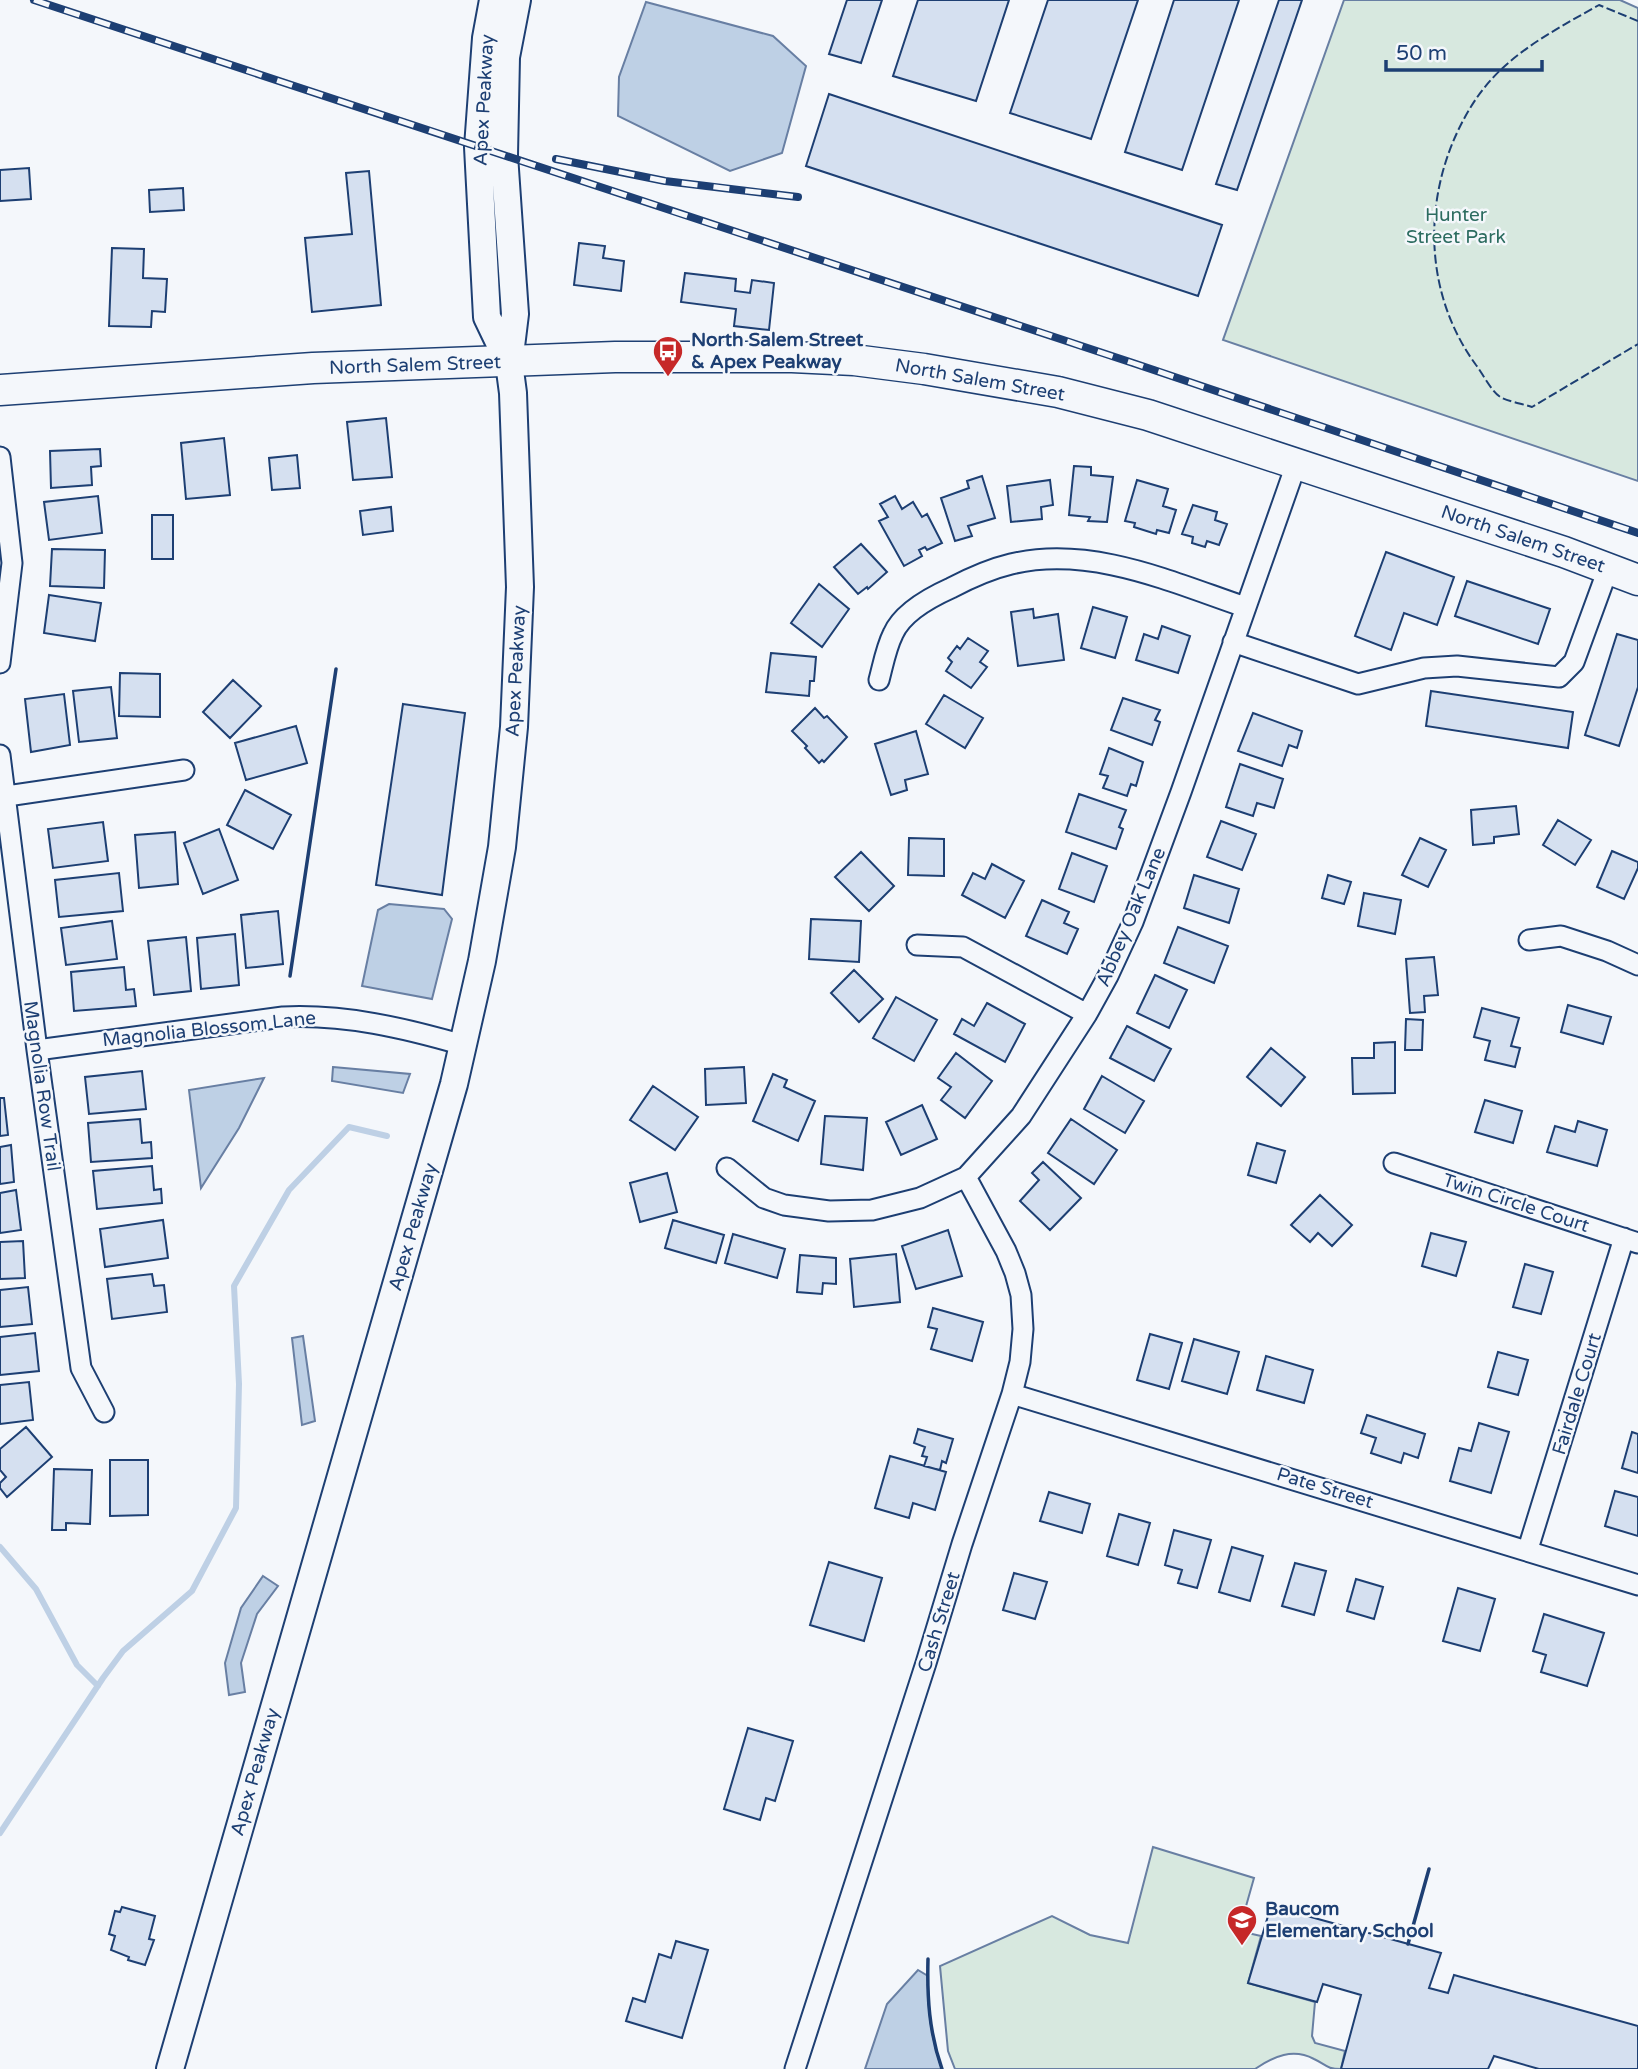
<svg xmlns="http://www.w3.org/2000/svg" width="1638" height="2069" viewBox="0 0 1638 2069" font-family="'Varela Round',sans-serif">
	<rect width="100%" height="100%" fill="#f4f7fb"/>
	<!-- green -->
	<path fill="#d7e8df" stroke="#687fa3" stroke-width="2" d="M1344 0H1620L1638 8V481L1223 340Z
		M1153 1847 1254 1878 1239 1931 1261 1936 1248 1983 1315 2002 1312 2036 1315 2043 1345 2051 1341 2069C1326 2069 1327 2065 1314 2059 1293 2048 1274 2056 1255 2069H955L948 2051 940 1966 1052 1916 1090 1935 1128 1943Z"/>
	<!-- water -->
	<path fill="#bed0e5" stroke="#687fa3" stroke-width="2" d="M646 2 773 36 806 66 782 153 730 171 618 116 619 77Z
		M389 904 444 909 452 919 432 999 362 986 378 910Z
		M333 1067 410 1074 403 1093 332 1081Z
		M264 1078 239 1128 201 1188 189 1090Z
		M303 1336 315 1421 302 1425 292 1338Z
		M263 1576 278 1586 257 1614 241 1663 245 1692 229 1695 225 1663 241 1608Z
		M918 1970 928 1976C927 2009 931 2038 942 2069H865L887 2004Z"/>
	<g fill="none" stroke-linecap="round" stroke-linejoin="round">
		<!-- stream -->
		<path stroke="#bed0e5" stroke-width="6" d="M0 1547 36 1589 77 1665 98 1686
			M0 1833 103 1678 123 1651 192 1591 236 1508 239 1384 234 1286 289 1190 349 1127 387 1136"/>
	</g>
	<!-- building -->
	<path fill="#d5e0f0" stroke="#1d3f73" stroke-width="2" d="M847 0H882L861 63 829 54Z
		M918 0H1009L976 101 893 76Z
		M1048 0H1138L1091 139 1010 113Z
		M1174 0H1239L1182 170 1125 152Z
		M1279 0H1302L1237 190 1216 184Z
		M829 94 1222 225 1198 296 806 166Z
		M29 168 31 199 0 201V170Z
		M369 171 381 305 312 312 305 238 352 234 346 173Z
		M183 188 184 210 150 212 149 190Z
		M579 243 605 246 603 258 624 261 621 291 574 285Z
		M112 248 144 249 143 278 167 279 165 312 152 311 151 327 109 326Z
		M685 273 736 279 735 291 750 293 752 280 774 283 769 330 734 326 736 309 681 302Z
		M386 418 392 477 353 480 347 422Z
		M224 438 230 495 186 499 181 443Z
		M100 449 101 466 91 467 92 485 51 488 50 451Z
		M297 455 300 488 272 490 269 458Z
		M1074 466 1091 467V475L1113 477 1107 522 1088 521 1090 517 1069 515Z
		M982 476 995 518 968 526 972 536 955 541 941 498 969 488 967 481Z
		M1050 480 1053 505 1041 507 1042 519 1011 522 1007 486Z
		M1137 480 1168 489 1163 506 1176 510 1169 533 1157 530 1156 534 1134 527 1135 523 1125 521Z
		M98 496 102 533 49 540 44 502Z
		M895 496 902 509 913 502 922 517 927 514 942 543 927 550 925 547 919 550 922 556 904 566 879 521 888 517 880 504Z
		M1193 505 1217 512 1215 520 1227 524 1219 545 1207 541 1205 547 1192 543 1193 537 1182 534Z
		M391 507 393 531 363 535 360 511Z
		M152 515H173V559H152Z
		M861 544 887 572 868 589 867 587 858 594 834 567Z
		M52 549 105 550 104 588 50 586Z
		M1386 552 1454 577 1437 625 1404 613 1391 650 1355 636Z
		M1467 581 1550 609 1538 644 1455 616Z
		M819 584 849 609 822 647 791 623Z
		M49 595 101 603 95 641 44 633Z
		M1093 607 1127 617 1115 658 1081 648Z
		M1033 609 1034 618 1058 614 1064 660 1018 666 1011 612Z
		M1162 626 1190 636 1178 673 1136 660 1144 634 1158 639Z
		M1617 634 1638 640V687L1619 746 1585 735Z
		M968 638 988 651 980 662 987 667 971 688 946 671 952 662 948 658 957 646 960 649Z
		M771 653 816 657 814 681H810L809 696 766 692Z
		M120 673 160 674V717L119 716Z
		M233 680 261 706 230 738 203 712Z
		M111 687 117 738 79 742 73 691Z
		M1431 691 1573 712 1568 748 1426 726Z
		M64 694 70 745 31 752 25 699Z
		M944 695 983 718 965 748 926 724Z
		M1123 698 1160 710 1155 720 1160 722 1152 745 1111 730Z
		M403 704 465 713 442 895 376 885Z
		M815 708 824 718 827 716 847 737 824 762 822 760 819 763 805 748 807 746 792 731Z
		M1253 713 1302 731 1297 748 1289 745 1282 766 1238 751Z
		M296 726 307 763 246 780 235 743Z
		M916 731 928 774 905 780 907 790 891 795 875 744Z
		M1109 748 1143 762 1136 786 1131 784 1127 796 1103 788 1108 776 1100 774Z
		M1240 764 1283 779 1274 808 1257 803 1253 816 1226 807Z
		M245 790 291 815 273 849 227 825Z
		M1079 794 1126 810 1119 827 1123 829 1116 849 1066 832Z
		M1516 806 1519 834 1494 837V843L1473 845 1471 810Z
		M1558 820 1591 840 1575 865 1543 845Z
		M1221 821 1256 834 1242 870 1207 857Z
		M103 822 108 861 53 868 48 829Z
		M219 829 238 880 203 894 184 843Z
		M175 832 178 884 139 888 135 835Z
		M909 838 944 839V876L908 875Z
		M1420 838 1446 850 1428 887 1402 875Z
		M1612 851 1638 862V868L1624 899 1597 887Z
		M861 852 894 886 869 911 835 877Z
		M1072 853 1107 866 1094 902 1059 889Z
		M992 864 1024 881 1005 918 962 895 973 873 985 879Z
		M119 873 123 911 59 917 55 880Z
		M1194 875 1239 889 1229 923 1184 908Z
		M1328 875 1351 882 1344 904 1322 898Z
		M1364 893 1401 900 1395 934 1358 926Z
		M1042 900 1069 912 1064 923 1078 929 1067 954 1026 936Z
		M278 911 283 964 246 968 241 915Z
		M811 919 861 921 859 962 809 959Z
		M112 921 117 959 66 965 61 928Z
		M1178 927 1228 946 1214 983 1164 963Z
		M235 934 239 985 201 989 197 938Z
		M186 937 191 991 154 995 148 941Z
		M1434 957 1438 995 1424 996 1425 1012 1410 1013 1406 959Z
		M124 967 126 990 134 989 136 1006 74 1011 71 972Z
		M854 970 883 999 859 1022 831 993Z
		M1155 975 1187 990 1169 1028 1137 1013Z
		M896 997 937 1020 914 1061 873 1038Z
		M987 1003 1025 1024 1005 1062 954 1034 962 1019 974 1026Z
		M1568 1005 1611 1017 1603 1044 1561 1032Z
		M1482 1008 1519 1018 1511 1046 1520 1048 1515 1067 1485 1060 1490 1041 1474 1037Z
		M1406 1019 1423 1020 1422 1050H1405Z
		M1127 1026 1171 1049 1154 1081 1110 1058Z
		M1395 1042V1093L1353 1094 1352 1058H1374V1043Z
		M1271 1048 1305 1077 1281 1106 1247 1077Z
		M956 1053 992 1081 965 1118 941 1100 951 1087 938 1078Z
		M744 1067 746 1103 706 1105 705 1069Z
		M142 1071 146 1109 89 1114 85 1077Z
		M773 1074 787 1080 784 1087 815 1101 798 1141 753 1121Z
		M1102 1076 1144 1101 1125 1133 1084 1109Z
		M653 1086 698 1117 675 1150 630 1120Z
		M0 1098H4L8 1135 0 1136Z
		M1485 1100 1522 1111 1513 1143 1475 1132Z
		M922 1105 937 1139 901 1155 886 1122Z
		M825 1116 867 1118 863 1170 821 1164Z
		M140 1119 142 1143 151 1142 152 1158 91 1162 88 1123Z
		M1071 1119 1117 1150 1094 1184 1048 1153Z
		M1578 1121 1607 1130 1597 1166 1547 1152 1555 1126 1575 1132Z
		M1257 1143 1285 1151 1276 1183 1248 1175Z
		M11 1145 14 1182 0 1184V1147Z
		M1043 1162 1081 1198 1050 1230 1020 1201 1039 1180 1032 1173Z
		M152 1166 154 1190 161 1189 162 1203 97 1209 93 1171Z
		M667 1173 677 1212 640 1222 630 1183Z
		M16 1190 21 1230 0 1233V1193Z
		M1320 1195 1352 1225 1332 1246 1318 1233 1310 1242 1291 1225Z
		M163 1220 168 1258 105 1267 100 1229Z
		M673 1220 724 1235 716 1263 665 1248Z
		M948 1230 962 1276 916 1289 902 1246Z
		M1431 1233 1466 1242 1456 1276 1422 1266Z
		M733 1234 785 1249 777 1278 725 1263Z
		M23 1241 25 1278 0 1279V1242Z
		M896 1254 900 1302 854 1307 850 1259Z
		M800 1255 836 1258V1284L823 1283 822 1294 797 1292Z
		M1525 1264 1553 1272 1541 1314 1513 1307Z
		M152 1274 154 1286 164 1285 167 1312 112 1319 107 1279Z
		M28 1287 32 1324 0 1327V1290Z
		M933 1308 983 1322 972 1361 931 1349 937 1329 928 1327Z
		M35 1333 39 1371 0 1375V1337Z
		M1150 1334 1182 1343 1169 1389 1137 1380Z
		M1194 1339 1239 1352 1227 1394 1182 1381Z
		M1498 1352 1528 1360 1518 1395 1488 1387Z
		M1266 1356 1313 1370 1304 1403 1257 1390Z
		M29 1382 33 1420 0 1424V1385Z
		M1367 1415 1425 1434 1418 1458 1404 1453 1401 1463 1371 1453 1376 1438 1361 1433Z
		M1479 1423 1509 1432 1491 1493 1450 1481 1459 1448 1471 1451Z
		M26 1427 52 1457 7 1497 0 1488V1483L6 1477 0 1470V1449Z
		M918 1429 953 1439 946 1463 942 1461 940 1470 924 1466 927 1457 922 1456 925 1447 914 1443Z
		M1632 1432 1638 1434V1473L1622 1468Z
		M890 1456 946 1472 935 1510 913 1503 909 1518 875 1508Z
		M110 1460H148V1515L110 1516Z
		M54 1469 92 1470 90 1524 66 1523V1530H52Z
		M1615 1491 1638 1497V1536L1605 1526Z
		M1049 1492 1090 1504 1082 1533 1040 1521Z
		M1119 1514 1150 1523 1138 1565 1107 1556Z
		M1174 1530 1211 1540 1197 1588 1178 1583 1182 1570 1165 1565Z
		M1232 1547 1263 1556 1250 1601 1219 1592Z
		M829 1562 882 1578 864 1641 810 1625Z
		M1295 1563 1326 1571 1314 1615 1282 1606Z
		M1014 1573 1047 1582 1035 1619 1003 1610Z
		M1356 1579 1383 1587 1374 1619 1347 1611Z
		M1458 1588 1495 1599 1480 1651 1443 1641Z
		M1544 1614 1604 1633 1587 1686 1541 1672 1546 1655 1533 1651Z
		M748 1728 793 1741 775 1801 766 1798 760 1820 724 1809Z
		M1271 1906 1441 1953 1429 1988 1448 1993 1454 1975 1638 2026V2069H1539L1494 2056 1488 2069H1341L1361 1995 1323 1984 1317 2002 1248 1983Z
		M122 1907 155 1916 149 1939 154 1940 145 1965 128 1960 129 1957 111 1950 115 1936 109 1934 115 1911 120 1912Z
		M676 1941 708 1950 682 2038 626 2021 633 1998 645 2002 659 1954 671 1958Z"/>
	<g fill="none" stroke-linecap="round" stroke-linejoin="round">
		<!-- minor casing -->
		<g stroke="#1d3f73" stroke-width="23">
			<path id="minor" d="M0 457 12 563 0 663
				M1233 642 1358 684 1424 668 1457 666 1559 677 1574 662 1608 569
				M879 680C883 665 886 648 893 634 902 613 931 597 951 588 970 578 990 569 1011 564 1091 545 1171 582 1245 607
				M0 755 37 1050 81 1368 104 1412
				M7 796 184 770
				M1529 940 1561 936 1607 951 1638 965
				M917 945 963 947 1087 1014
				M37 1050 283 1017C345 1014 404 1028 463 1045
				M1394 1163 1638 1243
				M727 1168 764 1198 784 1205 829 1211 872 1210 920 1198 966 1177 1021 1116 1087 1014 1108 976 1133 922 1181 792 1297 462
				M1012 1394 1638 1585
				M1528 1549 1624 1238
				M795 2069 926 1663 962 1544 1012 1394 1020 1362 1023 1329 1021 1295 1015 1273 1006 1251 966 1177"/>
		</g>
		<!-- secondary casing -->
		<g stroke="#1d3f73" stroke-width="30">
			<path id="secondary" d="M493 0 486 38 478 147 487 317 509 363
				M170 2069 454 1084 482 961 502 847 514 727 520 587 513 393 509 363 515 314 504 155 506 57 517 0"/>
		</g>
		<!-- primary casing -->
		<g stroke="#1d3f73" stroke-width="33">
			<path id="primary" d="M0 390 313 368 615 357H792L854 360 924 369 1058 392 1148 415 1564 552 1638 580"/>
		</g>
		<!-- minor -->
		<use href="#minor" stroke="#f4f7fb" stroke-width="19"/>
		<!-- secondary -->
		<use href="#secondary" stroke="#f4f7fb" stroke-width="26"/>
		<!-- primary -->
		<use href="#primary" stroke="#f4f7fb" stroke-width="30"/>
		<!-- rail casing -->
		<g stroke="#1d3f73" stroke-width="8">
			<path id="rail" d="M34 0 1133 363 1638 533
				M556 159 665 181 798 197"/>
		</g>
		<!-- rail -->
		<use href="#rail" stroke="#f4f7fb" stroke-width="5" stroke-dasharray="16" stroke-linecap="butt"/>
		<!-- fence -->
		<path stroke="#1d3f73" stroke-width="2" stroke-dasharray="9 3.5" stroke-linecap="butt" d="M1638 21 1599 5C1548 34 1499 58 1469 110 1422 189 1421 290 1476 365 1483 374 1492 393 1502 398 1511 402 1523 404 1532 407L1638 344
			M928 1959C927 1997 929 2032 942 2069"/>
		<!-- wall -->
		<path stroke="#1d3f73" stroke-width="3.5" d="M290 976 336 669
			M1408 1944 1429 1869
			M928 1959C927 1997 929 2032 942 2069"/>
	</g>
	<!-- icons -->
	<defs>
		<g id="bus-pin" transform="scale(1.575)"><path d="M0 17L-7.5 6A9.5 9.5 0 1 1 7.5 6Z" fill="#c62828" stroke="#f4f7fb"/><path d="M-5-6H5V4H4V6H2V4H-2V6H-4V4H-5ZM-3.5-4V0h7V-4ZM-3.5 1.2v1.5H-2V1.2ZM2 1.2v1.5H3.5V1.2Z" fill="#fff"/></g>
		<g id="school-pin" transform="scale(1.575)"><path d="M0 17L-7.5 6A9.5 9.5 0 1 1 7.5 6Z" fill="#c62828" stroke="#f4f7fb"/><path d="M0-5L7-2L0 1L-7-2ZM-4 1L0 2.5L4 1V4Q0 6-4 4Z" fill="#fff"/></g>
	</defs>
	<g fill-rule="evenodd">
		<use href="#bus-pin" x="668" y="351"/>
		<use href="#school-pin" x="1242" y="1920"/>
	</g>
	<g text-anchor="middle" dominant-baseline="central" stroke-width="5" stroke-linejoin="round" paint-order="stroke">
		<!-- street labels -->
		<g font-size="19" fill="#1d3f73" stroke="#f4f7fb">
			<text transform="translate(484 100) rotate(-87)">Apex Peakway</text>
			<text transform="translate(415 365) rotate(-2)">North Salem Street</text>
			<text transform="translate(980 380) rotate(10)">North Salem Street</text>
			<text transform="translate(1523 539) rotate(19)">North Salem Street</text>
			<text transform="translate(516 671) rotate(-87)">Apex Peakway</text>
			<text transform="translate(1131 917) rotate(-67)">Abbey Oak Lane</text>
			<text transform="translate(209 1029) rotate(-6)">Magnolia Blossom Lane</text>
			<text transform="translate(42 1086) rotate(82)">Magnolia Row Trail</text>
			<text transform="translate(1516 1203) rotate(18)">Twin Circle Court</text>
			<text transform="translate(413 1227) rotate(-74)">Apex Peakway</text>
			<text transform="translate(1577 1394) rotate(-73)">Fairdale Court</text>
			<text transform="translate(1325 1488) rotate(17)">Pate Street</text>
			<text transform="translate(939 1622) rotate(-73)">Cash Street</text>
			<text transform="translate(255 1772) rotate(-74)">Apex Peakway</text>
		</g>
		<!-- park labels -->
		<g font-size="19" fill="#2c6c60" stroke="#f4f7fb">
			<text x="1456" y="215">Hunter<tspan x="1456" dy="22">Street Park</tspan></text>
		</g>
		<!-- poi labels -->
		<g font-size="19" font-weight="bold" fill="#1d3f73" stroke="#f4f7fb" text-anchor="start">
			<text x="691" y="340">North Salem Street<tspan x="691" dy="22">&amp; Apex Peakway</tspan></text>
			<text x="1265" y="1909">Baucom<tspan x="1265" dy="22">Elementary School</tspan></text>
		</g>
	</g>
	<!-- scale -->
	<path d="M1386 60v10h156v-10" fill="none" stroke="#1d3f73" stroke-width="3.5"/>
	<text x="1396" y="60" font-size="21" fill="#1d3f73" stroke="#f4f7fb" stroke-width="5" paint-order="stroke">50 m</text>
</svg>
